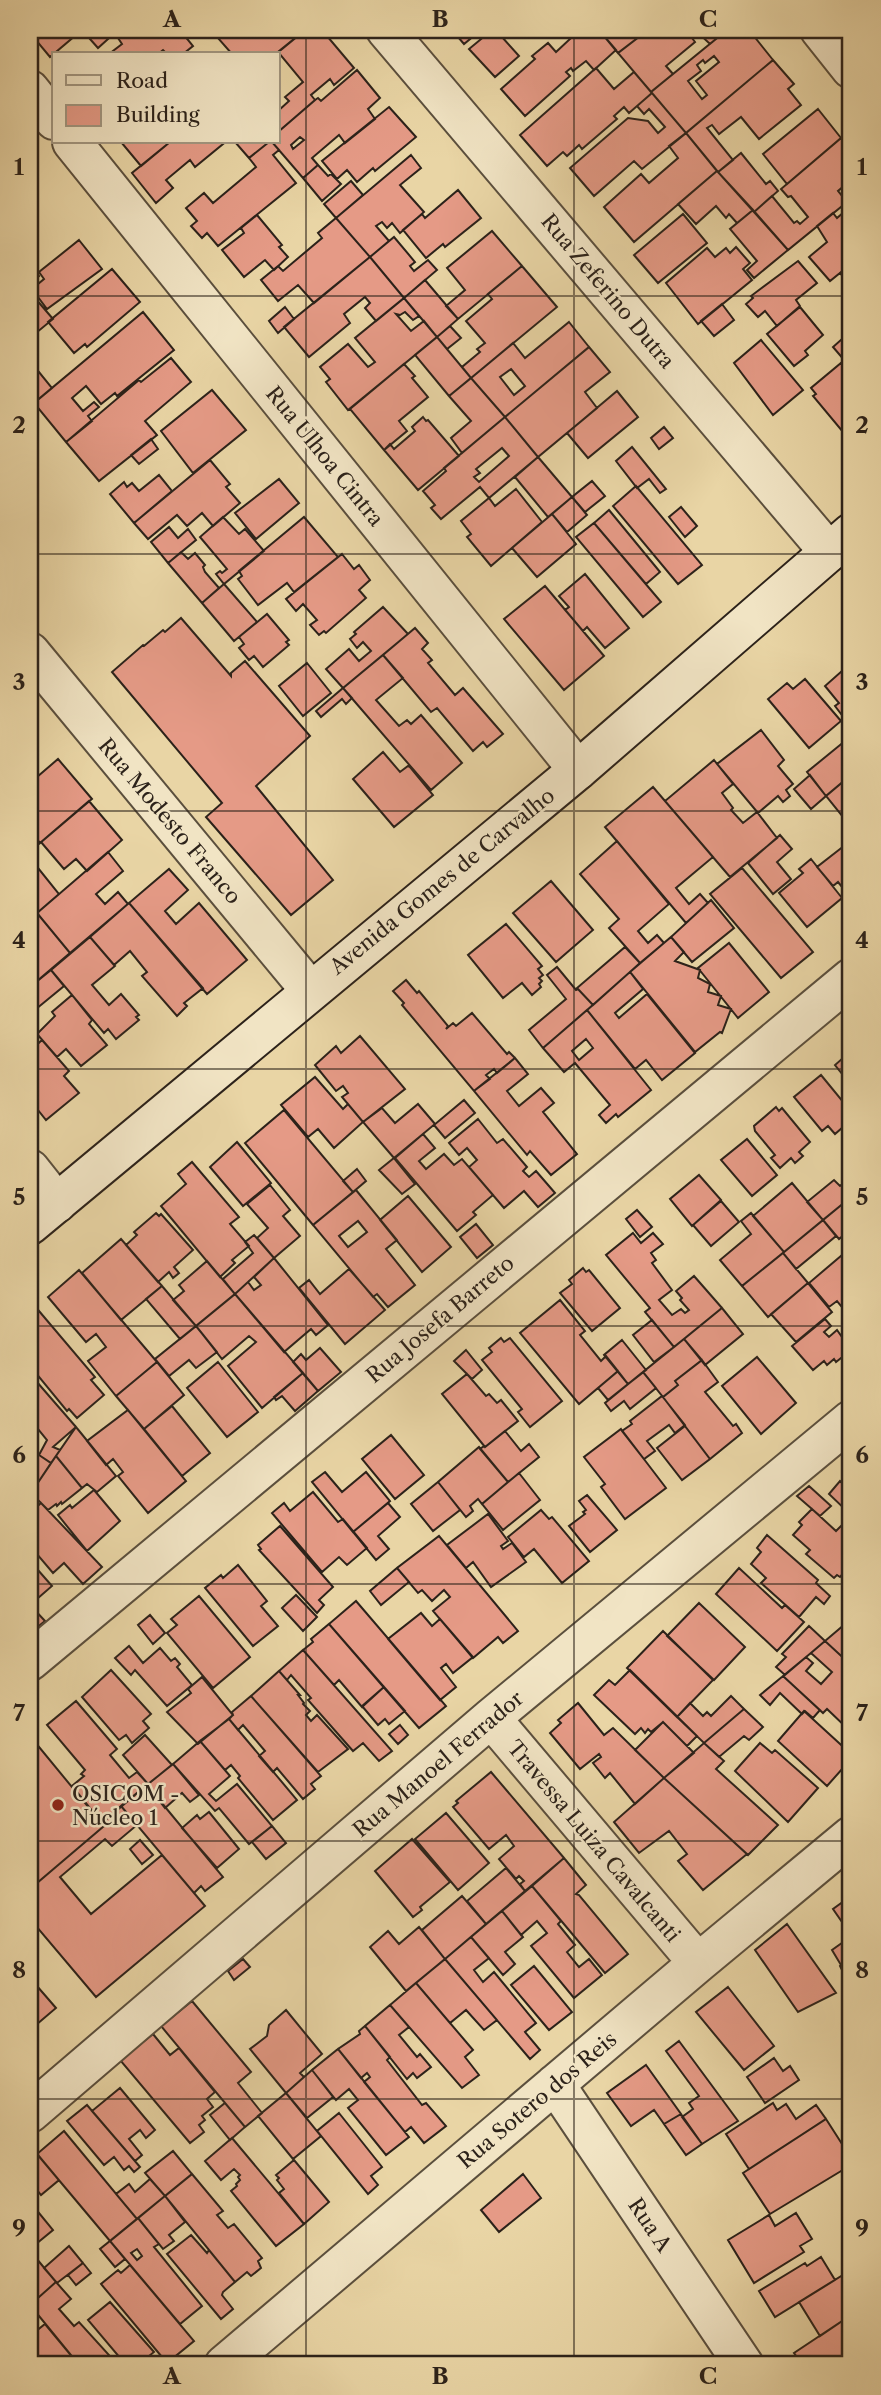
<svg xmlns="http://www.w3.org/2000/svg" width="881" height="2395" viewBox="0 0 881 2395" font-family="'Libre Caslon Text',serif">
	<rect width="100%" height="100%" fill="#e9d5a5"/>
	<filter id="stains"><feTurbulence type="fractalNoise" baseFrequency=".00286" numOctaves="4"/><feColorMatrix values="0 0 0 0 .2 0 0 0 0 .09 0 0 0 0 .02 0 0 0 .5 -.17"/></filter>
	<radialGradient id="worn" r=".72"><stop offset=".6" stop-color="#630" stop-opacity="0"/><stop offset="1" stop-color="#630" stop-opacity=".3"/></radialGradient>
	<!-- building -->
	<path fill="#e59a86" stroke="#2c221a" stroke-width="2" fill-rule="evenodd" d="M30 30H118L98 48 82 30 50 57 30 33Z
		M128 30H180L193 46 183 54H167L163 50 158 54H109L122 44 118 38Z
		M226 30H295L299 35 276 54H232L217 37Z
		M305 30H322L354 68 334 85 330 79 311 95 315 100 278 132V111L289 101 285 97 303 82 278 52Z
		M452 30H481L464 44Z
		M492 30H510L502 37 519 56 495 77 469 49Z
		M562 30H599L616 50 594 70 586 61 573 71 571 68 566 72 570 76 525 116 501 89 535 59 532 56 548 43 556 52 570 39Z
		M599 30H642L637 35 639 37 618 53Z
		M648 30H686L695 42 666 66 673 74 651 92 618 53Z
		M695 30H727L710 44Z
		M727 30H749L773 60 686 133 651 92ZM714 56 719 62 696 81 707 95 702 99 688 81 701 71 697 65 703 60 705 63Z
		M773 60 794 84 788 89 801 105 759 139 741 117 719 134 712 125 707 128 733 160 718 172 686 133Z
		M596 68 614 89 634 72 652 93 629 113 624 107 614 116 617 119 582 149 579 145 567 156 563 152 547 166 520 135Z
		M357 70 380 98 368 109 375 119 345 143 339 135 312 158 318 165 303 178 272 142H278V132L315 100 318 98 321 101ZM300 137 304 140 293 149 291 145Z
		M652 93 686 133 642 169 634 161 594 196 570 168 628 118 648 121 658 133 665 127 649 109 644 114 637 106Z
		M389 107 416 137 375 171 373 168 357 182 347 170 337 179 322 161Z
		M818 109 841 138 787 184 763 154Z
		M686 133 717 171 634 242 604 207 641 174 649 183 678 158 669 146Z
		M841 138 851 150V180L838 191 847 202 788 250 754 212 772 196 794 223 797 221 800 224 808 217 791 196 788 197 781 189Z
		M121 142H170L141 166Z
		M170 142H220L223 144 195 167 190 160 166 180 173 188 156 203 132 173Z
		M235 142H269L249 158Z
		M269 142H272L279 150 273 155 296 183 218 246 207 233 202 238 191 226 197 221 186 208 204 193 213 203 256 167 249 158Z
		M741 153 766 184 770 181 778 191 754 212 718 172Z
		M411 155 421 168 400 185 424 212 400 233 392 223 387 228 382 222 376 226 389 241 370 257 336 218Z
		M318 165 328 176 331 174 341 184 322 201 303 178Z
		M717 171 753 210 737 223 729 214 726 218 716 206 696 224 678 204Z
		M351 181 363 195 336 218 324 204Z
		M458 190 481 218 445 247 443 244 426 258 403 230 422 214 425 218Z
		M851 206V264L830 281 809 257 827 242 817 226 833 213 837 218Z
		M753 210 788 250 754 278 747 270 757 261 730 229Z
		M683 214 707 243 658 283 634 255Z
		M257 215 282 245 279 247 288 257 274 270 265 260 244 277 222 250 244 233 241 228Z
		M336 218 370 257 314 303 298 285 278 301 261 280 278 266 283 271 322 238 318 233Z
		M492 231 522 266 458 319 446 306 465 290 447 268Z
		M394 237 415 262 410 266 414 271 428 260 437 270 404 298 370 257Z
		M79 240 102 269 47 309 32 289 44 279 39 272Z
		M736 247 750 263 743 269 752 280 698 324 666 283 707 248 715 257 726 248 730 253Z
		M370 257 404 298 376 321 365 308 370 303 365 297 344 314 350 323 309 357 284 327Z
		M798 261 817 283 796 300 800 306 777 326 765 311 758 317 746 304 753 298 751 296Z
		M30 263 39 276 30 284Z
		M851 264V287L840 273Z
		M522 266 557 307 471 378 462 367 480 352 477 349 485 343 466 321 492 299 488 294Z
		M112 269 140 302 87 347 85 344 74 353 48 322Z
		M425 280 458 319 437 337 404 298Z
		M35 298 53 319 30 338V302Z
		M404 298 419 316 413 320 405 312 400 315 396 314 411 331 424 321 437 337 348 410 326 382 330 379 320 367 348 344 368 367 375 362 355 338Z
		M722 304 734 320 714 336 701 321Z
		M285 307 294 319 278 333 269 321Z
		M800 307 823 335 805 351 808 355 794 366 767 334Z
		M143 312 174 350 117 396 115 393 101 404 86 386 72 398 83 411 94 402 99 407 88 416 92 421 66 442 34 403Z
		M569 322 589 347 505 417 471 378 513 343 525 358ZM511 369 525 386 514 395 500 377Z
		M450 326 461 338 447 349 437 337Z
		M851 331V368L833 347Z
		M437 337 471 378 449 396 415 355Z
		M761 340 803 390 773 415 734 363Z
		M589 347 610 372 585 392 597 408 538 457 505 417Z
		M171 358 191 382 145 421 157 435 99 481 66 442 139 380 141 382Z
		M30 361 52 388 34 403 30 398Z
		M841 363 848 371 845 373 851 380V435L848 438 813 396 816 394 811 388Z
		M404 364 415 376 412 378 428 397 399 421 407 431 384 450 350 409Z
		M471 378 505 417 462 453 451 438 471 421 449 396Z
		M212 390 246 430 193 473 161 431Z
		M617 391 638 417 588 458 567 433Z
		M423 417 426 421 428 420 459 456 418 490 384 450 390 444 394 449 415 431 412 427Z
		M505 417 538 457 489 498 480 487 441 519 431 508 435 505 423 491 446 471 444 468ZM502 448 509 456 479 482 474 477 480 473 476 469Z
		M664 427 673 438 659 449 651 438Z
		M151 439 158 449 139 464 131 455Z
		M632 447 666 489 660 493 649 479 637 488 616 461Z
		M538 457 572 497 548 517 515 477Z
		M210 460 230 484 226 487 240 503 213 526 202 513 187 526 177 515 148 539 134 523Z
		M159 475 172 491 134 523 110 494 124 482 127 487 132 483 139 491Z
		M279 479 299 503 256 539 235 513Z
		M592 481 605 496 585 512 572 497Z
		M636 486 702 565 678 584 613 506Z
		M516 489 542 522 491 566 467 537 471 534 461 521 489 498 495 506Z
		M572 497 587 515 567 532 552 514Z
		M681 507 697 526 685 537 669 517Z
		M609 510 660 572 646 584 594 523Z
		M552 514 576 544 537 577 512 548Z
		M223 517 239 534 245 529 264 551 224 584 216 574 220 571 222 573 227 569 200 537Z
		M304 517 338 557 294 592 287 583 258 605 238 579 242 576 239 571Z
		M594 523 661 602 643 617 576 537Z
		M169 527 178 538 188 529 196 540 168 563 151 542Z
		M181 552 188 559 195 553 205 565 203 567 205 572 219 588 202 603 168 563Z
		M342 554 354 569 359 565 370 580 359 590 366 598 326 633 324 631 319 635 310 625 317 620 303 604 296 611 286 599Z
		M585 574 629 628 605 648 587 627 583 631 565 610 569 607 559 596Z
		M224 584 257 622 234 641 202 603Z
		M545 586 604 656 564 690 504 619Z
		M383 607 408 634 343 688 326 669 349 649 359 661 371 651 363 642 357 648 350 639 356 634 354 632Z
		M267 614 289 640 286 642 289 645 263 667 254 656 249 660 239 648 244 644 239 637Z
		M181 618 231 676V673L245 661 310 736 256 786 333 880 291 915 206 817 222 803 112 672 143 645 144 646 163 630 165 632Z
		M415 628 428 643 422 649 432 660 428 663 455 695 463 688 503 734 487 747 483 742 473 751 437 708 431 712 383 655Z
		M383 655 403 678 376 700 399 726 407 720 411 724 421 715 462 763 431 790 343 688Z
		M307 663 331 693 303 716 279 686Z
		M851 663V727L835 706 839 703 825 686Z
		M805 679 841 721 809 748 768 699 787 683 793 689Z
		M343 688 352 698 346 704 342 699 321 717 316 711Z
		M761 730 784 760 778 766 793 784 786 790 790 796 783 802 778 796 758 813 717 764Z
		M851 736V775L826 796 807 772Z
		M383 752 400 772 408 766 410 767 433 795 394 827 353 779Z
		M58 759 92 799 40 843 30 831V783Z
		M714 760 733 784 722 793 733 808 731 810 743 823 757 812 777 838 730 877 665 801Z
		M810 775 826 796 811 809 794 789Z
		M851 775V827L826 796Z
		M653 787 713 857 676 888 689 904 700 894 708 903 686 923 605 827Z
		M89 801 122 840 87 871 76 859 64 869 41 842Z
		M31 832 40 843 30 852V833Z
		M780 835 792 849 777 862 791 879 773 894 748 863Z
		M617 841 669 904 638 931 648 943 657 935 664 943 640 963 609 928 619 919 580 874Z
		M849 842 851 844V898L838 882 833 886 817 867Z
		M108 852 123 871 96 894 105 904 118 892 128 904 70 953 37 913Z
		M30 858 59 894 37 913 30 904Z
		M811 859 842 898 807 927 779 893 803 873 799 869Z
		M742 868 813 952 781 978 710 894Z
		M169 869 188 890 165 911 176 924 199 903 247 960 207 994 129 903Z
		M551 881 593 930 556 962 513 913Z
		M711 900 734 928 692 962 671 937Z
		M129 903 203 988 184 1003 187 1006 177 1016 142 976 147 972 130 951 114 965 90 937Z
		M37 913 70 953 30 987V919Z
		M506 924 542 966 538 969 543 975 539 978 542 981 539 984 541 987 532 995 522 983 503 998 468 955Z
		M90 937 115 966 92 985 109 1005 121 994 139 1015 136 1017 139 1020 116 1039 108 1029 104 1033 51 970Z
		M671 937 684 952 675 961 700 970 698 978 710 984 708 992 721 996 718 1005 731 1009 722 1033 720 1032 695 1052 630 972Z
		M729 943 769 992 738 1018 698 968Z
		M625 947 640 963 593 1005 577 988Z
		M557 967 576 990 578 989 593 1005 543 1048 529 1030 566 999 547 975Z
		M51 970 64 986 30 1014V987Z
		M630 972 643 989 615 1013 619 1018 647 994 695 1053 662 1080 646 1060 635 1069 587 1010Z
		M406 980 417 993 419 991 448 1026 446 1029 453 1023 456 1026 472 1013 507 1054 509 1052 515 1058 497 1073 494 1069 486 1075 490 1079 474 1091 402 1005 404 1003 393 991Z
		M72 995 92 1020 89 1024 107 1045 81 1066 66 1049 57 1057 37 1034 55 1016 52 1012Z
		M587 1010 651 1090 618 1117 616 1114 606 1123 599 1115 610 1105 575 1063 564 1072 543 1048ZM586 1039 593 1048 579 1060 572 1051Z
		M360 1036 405 1089 363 1122 342 1097 348 1093 343 1086 336 1091 315 1065 336 1046 341 1053Z
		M42 1040 69 1071 64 1076 79 1093 46 1120 30 1100V1051Z
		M851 1051V1085L835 1065Z
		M515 1058 528 1074 507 1091 519 1106 541 1088 554 1103 543 1112 577 1154 551 1175 530 1151 527 1155 474 1091Z
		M821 1075 849 1109 845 1112 851 1120 835 1134 828 1126 822 1131 794 1097Z
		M315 1077 343 1109 348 1104 363 1122 334 1148 318 1129 308 1137 281 1105Z
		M464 1100 475 1113 445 1138 434 1125Z
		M418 1104 435 1124 394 1158 363 1122 382 1108 395 1123Z
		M776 1107 779 1111 782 1108 810 1142 799 1152 803 1156 795 1163 791 1158 780 1168 771 1158 775 1155 755 1131 754 1126Z
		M284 1110 353 1192 313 1225 245 1143Z
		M478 1119 497 1143 503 1139 527 1167 523 1171 529 1177 536 1171 555 1193 538 1207 524 1191 504 1208 469 1167 477 1160 467 1148 459 1155 449 1143Z
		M423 1134 435 1148 419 1161 426 1169 444 1154 454 1165 462 1159 493 1195 473 1212 476 1215 457 1231 395 1158Z
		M747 1139 777 1175 752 1196 721 1160Z
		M237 1142 271 1183 243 1206 210 1167Z
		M394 1158 415 1184 402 1194 379 1170Z
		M192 1162 239 1217 230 1224 249 1246 232 1260 235 1263 220 1277 161 1206 186 1184 178 1174Z
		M357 1169 366 1181 353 1192 343 1181Z
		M699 1175 721 1200 692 1226 670 1199Z
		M851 1177V1197L823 1220 807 1202 834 1180 840 1186Z
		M792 1183 823 1220 784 1252 753 1216Z
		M270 1185 290 1210 283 1216 300 1236 274 1258 257 1238 268 1228 247 1204Z
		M356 1190 397 1240 386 1249 415 1285 388 1307 377 1294 373 1297 313 1225ZM358 1221 367 1232 348 1247 339 1236Z
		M408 1196 451 1247 422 1272 380 1220Z
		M851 1197V1229L839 1239 823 1220Z
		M721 1201 739 1222 711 1246 693 1225Z
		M637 1210 652 1227 640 1237 626 1219Z
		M156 1213 159 1216 161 1214 193 1250 174 1267 179 1273 173 1278 169 1272 158 1282 126 1245 137 1235 134 1232Z
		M751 1213 784 1252 742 1286 720 1260 751 1234 741 1221Z
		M823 1220 836 1236 796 1269 783 1253Z
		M476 1224 493 1245 477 1258 460 1237Z
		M633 1233 641 1243 653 1233 663 1244 651 1253 656 1260 652 1263 672 1290 659 1300 672 1315 681 1309 685 1313 689 1310 680 1300 682 1298 676 1291 694 1276 722 1308 674 1347 645 1312 650 1308 606 1255Z
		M254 1235 274 1258 235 1294 223 1279 253 1253 245 1242Z
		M121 1239 162 1286 121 1320 82 1273Z
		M848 1250 851 1254V1318L837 1301 829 1307 809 1283Z
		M783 1253 808 1283 768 1317 742 1286Z
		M274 1258 328 1325 316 1335 311 1329 284 1352 235 1294 248 1282 254 1290 261 1285 254 1277Z
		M207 1261 235 1294 196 1326 173 1300 184 1291 179 1285Z
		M583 1268 586 1272 589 1270 620 1308 592 1331 560 1293 572 1284 569 1280Z
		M349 1269 385 1310 345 1344 299 1288 309 1280 320 1294Z
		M79 1270 157 1362 116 1396 88 1361 106 1347 96 1334 86 1342 48 1297Z
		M808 1283 832 1312 796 1342 771 1314Z
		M162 1286 196 1326 180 1339 146 1299Z
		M235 1294 303 1373 262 1408 228 1366 256 1342 249 1336 222 1359 196 1326Z
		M560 1300 585 1331 580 1335 601 1361 606 1356 618 1371 579 1404 520 1333Z
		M722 1308 743 1334 705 1365 684 1339Z
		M39 1311 95 1377 91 1380 104 1395 77 1418 69 1409 67 1411 30 1366V1318Z
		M825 1319 831 1326 824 1332 829 1337 837 1330 851 1350 836 1362 834 1359 827 1365 824 1361 813 1370 792 1346Z
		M652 1320 674 1347 654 1362 633 1335Z
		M196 1326 217 1352 196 1368 189 1360 169 1376 155 1359Z
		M501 1338 504 1342 510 1338 562 1401 530 1427 518 1412 522 1409 482 1360 492 1352 489 1348Z
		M684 1339 702 1360 675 1381 678 1385 663 1397 643 1372Z
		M622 1340 646 1370 628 1384 604 1355Z
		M320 1348 341 1372 318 1391 293 1362 301 1354 306 1360Z
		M466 1350 482 1370 472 1379 454 1361Z
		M757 1357 796 1403 761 1434 722 1386Z
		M702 1360 718 1382 705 1392 733 1426 736 1424 742 1433 710 1459 663 1397 678 1385 675 1381Z
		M157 1362 184 1395 144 1429 116 1396Z
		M218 1362 258 1412 227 1437 187 1388Z
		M618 1371 628 1384 608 1400 598 1388Z
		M643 1372 656 1388 630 1409 624 1401 611 1411 605 1403Z
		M303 1373 318 1391 295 1411 282 1396 276 1400 274 1397Z
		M30 1374 76 1427 53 1447 60 1450 51 1463 39 1455 47 1440 34 1424 30 1429Z
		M467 1374 486 1396 489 1394 497 1403 501 1400 518 1421 485 1447 442 1394Z
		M662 1396 685 1425 675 1433 669 1425 647 1441 655 1451 644 1459 622 1431 632 1424 630 1421Z
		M172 1406 210 1453 182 1476 144 1429Z
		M128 1410 186 1481 148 1513 118 1476 123 1472 113 1459 106 1465 87 1441Z
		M685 1426 710 1459 682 1480 657 1448Z
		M76 1427 116 1476 97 1492 87 1484 82 1488 56 1456Z
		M621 1429 666 1488 625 1519 601 1487 605 1484 584 1457Z
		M505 1431 521 1451 529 1444 539 1457 508 1482 480 1449 484 1446 485 1447Z
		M391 1435 424 1475 395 1499 362 1459Z
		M479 1447 508 1482 482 1504 478 1499 470 1506 473 1511 466 1517 438 1482Z
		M30 1449 51 1463 31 1493H30Z
		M56 1456 82 1488 62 1504 61 1502 57 1506 56 1504 48 1510 31 1493Z
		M325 1472 342 1492 366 1472 390 1501 353 1532 312 1482Z
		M519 1473 540 1500 503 1530 482 1504Z
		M851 1475V1515L829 1494 840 1481 843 1484Z
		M438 1482 460 1510 433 1531 411 1504Z
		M809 1486 831 1506 820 1516 797 1496Z
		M94 1490 120 1521 87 1551 58 1515 70 1505 72 1508Z
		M313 1492 338 1522 343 1519 367 1548 347 1565 339 1557 322 1572 272 1513 284 1503 290 1511Z
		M587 1495 617 1530 590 1552 569 1526 585 1514 583 1512 586 1510 579 1501Z
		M41 1503 102 1567 83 1584 64 1563 53 1573 30 1546V1513Z
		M388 1503 400 1517 378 1536 389 1549 376 1560 353 1532Z
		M812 1509 836 1531 846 1521 851 1525V1563L840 1577 837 1575 834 1578 806 1554 810 1550 793 1535 802 1525 799 1522Z
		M541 1510 549 1519 552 1517 589 1561 562 1583 534 1549 524 1557 508 1537Z
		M488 1514 508 1541 501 1546 503 1549 512 1543 526 1562 491 1587 473 1562 466 1568 447 1545Z
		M280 1526 333 1587 319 1600 324 1605 317 1613 259 1550 261 1549 258 1545Z
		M767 1535 818 1580 816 1583 830 1596 824 1604 816 1597 799 1617 761 1583 766 1578 751 1564 761 1552 757 1548Z
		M439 1536 518 1631 503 1643 498 1637 473 1658 433 1611 450 1597 444 1590 432 1601 422 1590 418 1593 397 1568Z
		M30 1561 52 1586 30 1605Z
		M238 1565 267 1601 261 1606 278 1626 253 1646 205 1588 221 1575 223 1578Z
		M397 1568 409 1582 381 1605 370 1591Z
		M739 1568 782 1608 785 1605 804 1622 777 1651 716 1594Z
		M296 1595 317 1617 303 1631 282 1608Z
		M199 1596 250 1657 213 1688 167 1633 177 1625 171 1619Z
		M356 1601 446 1706 419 1728 329 1624Z
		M699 1603 745 1647 714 1680 667 1636Z
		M30 1605 45 1621 30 1633Z
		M421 1613 432 1626 440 1619 473 1657 453 1673 446 1664 441 1668 456 1687 440 1700 388 1639Z
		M150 1615 165 1633 153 1644 138 1625Z
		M851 1619V1665L825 1641Z
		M329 1624 384 1687 362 1707 339 1680 334 1685 303 1650 313 1642 311 1639Z
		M809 1626 825 1641 785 1675 776 1667 786 1657 782 1654Z
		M663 1631 713 1680 677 1717 627 1668Z
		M825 1641 851 1665V1732L827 1709 823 1713 783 1676 806 1657 813 1663 806 1671 821 1684 832 1672 811 1653Z
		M129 1646 143 1663 160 1648 171 1661 175 1658 180 1664 177 1667 192 1685 167 1706 135 1670 131 1675 115 1658Z
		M303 1650 392 1751 379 1761 363 1743 353 1751 308 1700 311 1698 291 1675 287 1680 279 1671Z
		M111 1670 151 1714 143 1721 149 1728 132 1743 126 1735 119 1740 82 1697Z
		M630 1670 697 1736 687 1746 663 1722 651 1732 648 1729 645 1733 641 1728 635 1734 594 1695 609 1680 615 1685Z
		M279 1671 300 1695H298L304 1703 303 1704 310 1711 306 1715 311 1721 317 1715 348 1749 318 1772 251 1696Z
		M783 1676 820 1710 813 1718 805 1711 802 1714 780 1693 770 1705 760 1695Z
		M202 1677 233 1715 198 1744 167 1712 191 1693 188 1689Z
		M384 1687 405 1711 389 1724 385 1719 378 1725 362 1706Z
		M251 1696 321 1776 311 1784 315 1789 303 1799 277 1768 273 1772 259 1756 265 1751 243 1725 238 1730 229 1719 233 1715 232 1712Z
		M731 1696 744 1709 704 1743 677 1717 690 1703 703 1716 707 1712 711 1716Z
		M76 1701 117 1749 110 1755 129 1778 137 1772 148 1784 102 1823 72 1786 84 1776 81 1774 85 1770 47 1725Z
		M578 1703 604 1735 613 1728 664 1778 635 1804 610 1773 605 1778 593 1763 601 1757 599 1754 580 1769 550 1733 561 1723 558 1720Z
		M744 1709 763 1727 749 1740 744 1736 719 1757 704 1743Z
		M804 1711 851 1754V1759L827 1786 778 1741Z
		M229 1719 297 1800 273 1820 238 1778 240 1776 231 1765 225 1770 200 1741Z
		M663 1722 694 1753 664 1778 635 1750Z
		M400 1725 408 1735 398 1744 389 1734Z
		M145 1735 172 1765 148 1784 123 1755Z
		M30 1736 104 1826 30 1889Z
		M200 1741 230 1776 209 1794 216 1801 237 1784 272 1826 249 1844 219 1808 215 1811 173 1764Z
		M704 1743 724 1761 716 1769 778 1825 748 1855 664 1778Z
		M760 1743 772 1753 775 1750 818 1788 788 1822 735 1771Z
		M173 1764 199 1795 190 1802 182 1793 165 1808 147 1785Z
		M491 1772 564 1858 525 1891 520 1884 524 1881 519 1876 516 1879 499 1859 514 1846 506 1835 489 1849 453 1807 458 1803 456 1801Z
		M664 1778 747 1854 703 1890 678 1861 687 1854 669 1831 639 1853 614 1822Z
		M147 1785 223 1877 205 1891 201 1886 194 1893 121 1806Z
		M121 1806 137 1825 112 1846 105 1839 60 1877 91 1914 162 1855 205 1906 96 1997 30 1919V1889L104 1826 102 1823Z
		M209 1812 239 1849 217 1868 182 1828 197 1815 200 1819Z
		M446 1813 489 1863 458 1890 415 1839Z
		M272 1826 286 1843 266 1859 252 1842Z
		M412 1839 450 1882 420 1907 422 1910 413 1917 375 1871Z
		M140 1840 153 1855 142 1864 130 1849Z
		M564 1858 586 1885 576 1894 579 1895 628 1954 605 1973 532 1886Z
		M506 1868 525 1891 486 1924 467 1901Z
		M532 1886 561 1921 558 1924 575 1945 567 1952 579 1967 589 1959 602 1975 574 1998 531 1946 547 1933 537 1921 521 1935 502 1911Z
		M462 1896 486 1924 445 1959 422 1930Z
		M851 1896V1935L833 1909Z
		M502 1911 523 1937 505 1952 515 1964 503 1975 471 1937Z
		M787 1924 836 1993 798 2012 755 1950Z
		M419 1927 445 1959 406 1991 370 1947 388 1931 399 1944Z
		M850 1933 851 1985 850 1986 840 1966 841 1965 832 1950 846 1940 844 1937Z
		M471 1937 489 1958 474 1970 483 1982 494 1972 536 2023 525 2032 540 2050 530 2059 445 1959Z
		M243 1959 250 1967 234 1980 228 1971Z
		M445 1959 497 2020 484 2030 466 2010 450 2023 416 1983Z
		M534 1966 572 2012 549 2030 511 1985Z
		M30 1978 56 2008 30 2030Z
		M416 1983 473 2050 465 2057 479 2075 462 2088 390 2005Z
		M728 1987 774 2046 744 2070 696 2012Z
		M192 2001 251 2072 238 2083 262 2113 245 2127 161 2026Z
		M390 2005 409 2027 399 2035 417 2057 420 2054 431 2067 417 2078 413 2073 407 2079 365 2026Z
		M286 2010 322 2054 300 2073 304 2077 286 2093 250 2049 267 2036 269 2025Z
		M365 2026 390 2057 387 2060 422 2105 426 2103 446 2126 424 2143 411 2127 405 2132 364 2082 370 2077 367 2073 361 2078 338 2049 360 2034 359 2031Z
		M153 2034 170 2055 179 2048 215 2092 207 2099 213 2107 202 2116 205 2120 199 2125 204 2132 190 2143 120 2060Z
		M679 2041 738 2121 702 2144 682 2117 693 2109 689 2103 699 2096 666 2051Z
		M338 2049 409 2137 386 2155 348 2108 358 2100 349 2089 336 2100 312 2070Z
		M774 2058 783 2071 790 2066 799 2080 765 2103 747 2077Z
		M646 2065 681 2114 664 2124 654 2110 631 2126 607 2093Z
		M312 2070 333 2097 307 2118 286 2093Z
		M120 2088 155 2130 146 2138 140 2130 129 2139 142 2155 135 2161 92 2111Z
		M286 2093 321 2136 293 2159 258 2116Z
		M225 2103 245 2127 230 2140 210 2115Z
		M773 2103 777 2110 786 2104 796 2119 816 2105 826 2119 749 2169 726 2134Z
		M87 2105 140 2167 134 2172 129 2166 124 2170 114 2157 104 2165 67 2121Z
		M339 2113 382 2167 371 2176 378 2185 368 2194 317 2131Z
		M681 2114 702 2144 686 2155 664 2124Z
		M826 2119 851 2158V2165L770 2214 743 2173Z
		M64 2131 137 2219 110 2241 37 2154Z
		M232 2138 304 2224 276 2246 231 2191 237 2186 236 2184 240 2180 238 2177 240 2175 234 2169 221 2180 205 2161Z
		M173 2151 192 2174 165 2196 145 2173Z
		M38 2155 59 2180 41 2195 30 2181V2162Z
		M294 2160 329 2202 304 2224 279 2193 284 2189 277 2180 279 2178 276 2175Z
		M192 2174 223 2211 217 2215 228 2228 234 2224 262 2258 258 2261 261 2268 251 2276 247 2272 235 2282 165 2196Z
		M523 2174 541 2198 499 2232 481 2210Z
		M150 2179 165 2196 137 2219 116 2194 129 2184 135 2192Z
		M165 2196 185 2222 169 2235 174 2241 163 2249 138 2218Z
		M30 2202 53 2230 30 2249Z
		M796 2213 812 2239 800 2246 804 2252 754 2283 728 2240 769 2215 775 2226Z
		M138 2218 159 2244 154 2247 202 2306 180 2324 110 2241ZM137 2249 142 2256 137 2260 131 2253Z
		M191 2235 207 2253 209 2250 235 2282 223 2292 222 2295 233 2309 221 2319 167 2254Z
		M110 2241 125 2259 115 2267 100 2249Z
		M69 2246 83 2263 57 2283 44 2268Z
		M821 2257 835 2280 775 2317 759 2291 805 2263 807 2266Z
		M36 2258 56 2282 30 2305V2263Z
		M83 2263 91 2273 76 2285 68 2275Z
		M130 2265 194 2341 167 2363 101 2284 118 2270 121 2273Z
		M851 2270V2315L820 2336 799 2302Z
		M56 2282 71 2299 59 2309 74 2326 79 2322 118 2365H79L30 2305Z
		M110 2302 154 2352 138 2365H126L88 2320Z
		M851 2315V2352L831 2365H803L794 2353Z
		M45 2324 79 2365H33L30 2361V2336Z
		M851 2357V2365H839Z"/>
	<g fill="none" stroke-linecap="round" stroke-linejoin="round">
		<!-- street casing -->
		<g stroke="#5b4f3d" stroke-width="42">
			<path id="street" d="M386 30 829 552
				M820 30 851 69
				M30 90 54 120
				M72 142 578 770
				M30 652 310 990
				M30 1169 57 1203
				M30 1661 851 978
				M491 1718 698 1963
				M555 2084 744 2365
				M30 2113 491 1718 851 1420
				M224 2365 698 1963 851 1836"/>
		</g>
		<!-- secondary casing -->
		<g stroke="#2c221a" stroke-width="42">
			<path id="secondary" d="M30 1225 578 770 851 533"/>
		</g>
		<!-- street -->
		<use href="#street" stroke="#f1e4c4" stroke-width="38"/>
		<!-- secondary -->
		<use href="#secondary" stroke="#f1e4c4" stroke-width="38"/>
	</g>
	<!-- grid -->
	<path fill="none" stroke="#2c221a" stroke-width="2" stroke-opacity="0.55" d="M306 30V2365M574 30V2365M30 296H851M30 554H851M30 811H851M30 1069H851M30 1326H851M30 1584H851M30 1841H851M30 2099H851"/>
	<!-- markers -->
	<circle fill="#8f2418" stroke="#f1e4c4" stroke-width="2.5" cx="58" cy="1805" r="7"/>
	<g text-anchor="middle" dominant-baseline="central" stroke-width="5" stroke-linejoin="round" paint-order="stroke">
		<!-- street labels -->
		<g font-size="21" fill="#2c221a" stroke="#f1e4c4">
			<text transform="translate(608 291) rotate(50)">Rua Zeferino Dutra</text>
			<text transform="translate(325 456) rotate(51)">Rua Ulhoa Cintra</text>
			<text transform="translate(170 821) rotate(50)">Rua Modesto Franco</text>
			<text transform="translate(442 881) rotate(-39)">Avenida Gomes de Carvalho</text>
			<text transform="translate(440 1319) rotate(-40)">Rua Josefa Barreto</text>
			<text transform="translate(438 1764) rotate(-40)">Rua Manoel Ferrador</text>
			<text transform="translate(594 1841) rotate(50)">Travessa Luiza Cavalcanti</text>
			<text transform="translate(537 2100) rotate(-40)">Rua Sotero dos Reis</text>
			<text transform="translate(650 2225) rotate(56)">Rua A</text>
		</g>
		<!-- poi labels -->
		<g font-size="21" fill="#2c221a" stroke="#f1e4c4" text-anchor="start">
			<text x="72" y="1793">OSICOM -<tspan x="72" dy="24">Núcleo 1</tspan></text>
		</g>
	</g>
	<!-- margin -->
	<rect width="881" height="2395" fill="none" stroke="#e9d5a5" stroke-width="77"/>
	<!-- legend -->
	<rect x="52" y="52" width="228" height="91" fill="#f1e4c4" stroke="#a29680" stroke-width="2"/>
	<rect x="66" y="75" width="35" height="10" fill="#f1e4c4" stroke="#a29680" stroke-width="2"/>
	<text x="116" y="88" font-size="21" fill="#2c221a">Road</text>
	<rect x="66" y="105" width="35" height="21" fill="#e59a86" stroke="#a29680" stroke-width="2"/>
	<text x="116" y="122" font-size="21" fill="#2c221a">Building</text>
	<rect x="38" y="38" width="804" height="2318" fill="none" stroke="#2c221a" stroke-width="2.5"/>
	<g font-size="23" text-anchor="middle" font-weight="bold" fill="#2c221a">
		<text x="172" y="27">A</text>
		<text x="440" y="27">B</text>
		<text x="708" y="27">C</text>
		<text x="19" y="175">1</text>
		<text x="862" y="175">1</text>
		<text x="19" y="433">2</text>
		<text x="862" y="433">2</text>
		<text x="19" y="690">3</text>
		<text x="862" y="690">3</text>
		<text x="19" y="948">4</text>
		<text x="862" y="948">4</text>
		<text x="19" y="1205">5</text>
		<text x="862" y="1205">5</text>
		<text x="19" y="1463">6</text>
		<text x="862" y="1463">6</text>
		<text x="19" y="1721">7</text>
		<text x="862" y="1721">7</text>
		<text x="19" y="1978">8</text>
		<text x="862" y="1978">8</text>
		<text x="19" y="2236">9</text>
		<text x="862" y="2236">9</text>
		<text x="172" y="2384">A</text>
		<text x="440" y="2384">B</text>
		<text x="708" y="2384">C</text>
	</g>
	<rect width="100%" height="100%" filter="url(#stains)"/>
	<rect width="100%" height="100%" fill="url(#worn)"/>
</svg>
